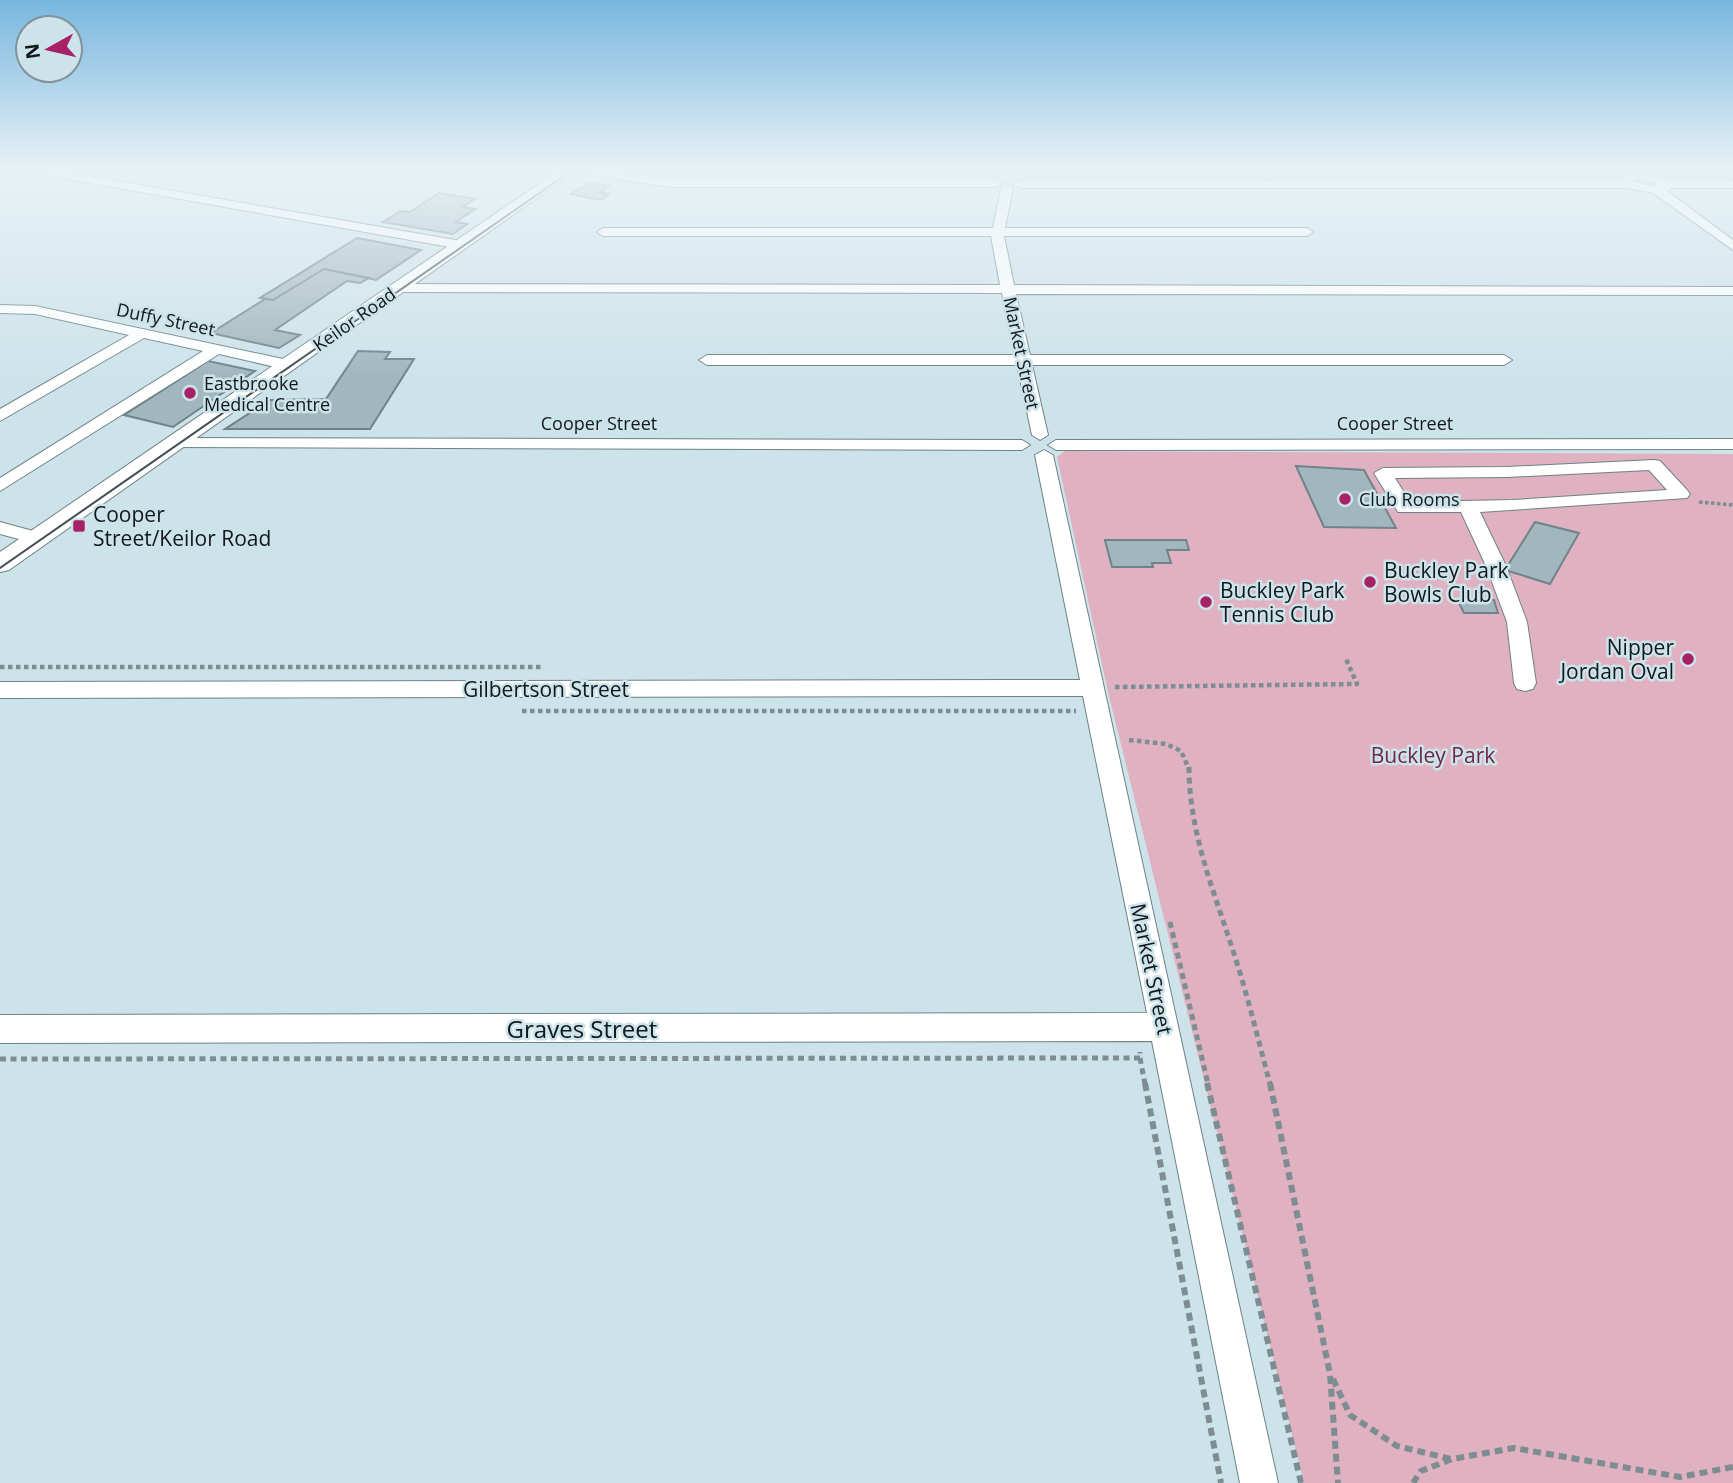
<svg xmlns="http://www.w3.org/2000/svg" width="1733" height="1483" viewBox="0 0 1733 1483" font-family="'Open Sans',sans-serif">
	<rect width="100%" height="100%" fill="#cde3ea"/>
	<!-- green -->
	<path fill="#dfb1c1" d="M1065 451 1733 454V1483H1304L1108 692 1057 457Z"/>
	<!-- building -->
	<path fill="#a1b6bd" stroke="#708389" stroke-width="2" d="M589 183 609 186 600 193 609 194 601 200 571 194Z
		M439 193 475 199 463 207 475 209 456 222 467 224 453 234 383 222 401 211 410 212Z
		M357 238 421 250 376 280 324 269 273 300 260 298Z
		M324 269 369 278 360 283 347 281 275 330 300 335 279 348 211 333 265 299 273 300Z
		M358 351 390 352 385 359H414L370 429H225L270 400 326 399Z
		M208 361 255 371 173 427 124 415Z
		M1296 466 1364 470 1396 528 1324 527Z
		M1535 522 1579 533 1550 584 1505 570Z
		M1105 540H1186L1189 550H1167L1171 563H1152L1153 567H1112Z
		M1457 599 1494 600 1498 613H1464Z"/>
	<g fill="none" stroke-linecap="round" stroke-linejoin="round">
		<!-- minor casing -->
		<g stroke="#6d8187" stroke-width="2">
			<path id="minor" d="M22 169H48L461 241 467 245 461 249 28 172Z
				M566 169H596L669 179H996L1002 183 996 187H669L572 172Z
				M1636 173 1651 175 1666 180H1733V188H1672L1667 191 1733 240V250L1653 193 1628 188H1020L1014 184 1020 180H1622L1627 175ZM1636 180 1649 181 1658 185 1649 186 1633 181Z
				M1007 184 1013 188 1005 228H1307L1313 232 1307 236H1004L1014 285 1733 287V295L1016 294 1030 355H1504L1512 360 1504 365H1032L1048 435 1040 440 1032 435 1017 365H707L699 360 707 355H1015L1002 293 399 292 392 288 399 284 1000 285 991 236H603L597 232 603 228H993L1001 188Z
				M0 305 35 306 288 360 296 365 288 370 219 354 0 491V478L203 351 144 338 0 421V409L129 335 35 314 0 313Z
				M175 438 1022 440 1030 445 1022 450 169 447 167 443Z
				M1733 439V449L1056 450 1048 445 1056 440Z
				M1044 450 1053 455 1278 1483H1240L1152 1041 0 1043V1015L1147 1013 1083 696 0 698V682L1080 680 1035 455Z
				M1654 460 1660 461 1687 490 1690 494 1687 498 1480 512 1506 566 1527 622 1536 683 1533 689 1525 691 1517 689 1514 683 1507 622 1486 566 1461 512H1398L1374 473 1383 468 1507 467ZM1649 470 1667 490 1513 500 1410 502 1395 478 1507 477Z
				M0 522 44 534 46 538 37 544 0 534Z"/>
		</g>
		<!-- major casing -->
		<g stroke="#6d8187" stroke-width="2">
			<path id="major" d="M561 169H578L9 570 0 572V552Z"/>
		</g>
		<!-- path-far3 -->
		<path stroke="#7d8d92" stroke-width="3.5" stroke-dasharray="3.5 2.5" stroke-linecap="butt" d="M1699 502 1733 505"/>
		<!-- path-far2 -->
		<path stroke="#7d8d92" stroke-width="4.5" stroke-dasharray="4.5 3.5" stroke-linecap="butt" d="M0 667H542
			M1115 687 1357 684 1346 659
			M522 711H1076
			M1129 740 1166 744 1181 751 1189 769"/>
		<!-- path-far1 -->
		<path stroke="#7d8d92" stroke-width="5" stroke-dasharray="6 4.5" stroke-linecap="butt" d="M1189 767C1189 835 1216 896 1236 960 1249 1001 1259 1043 1270 1084
			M1170 922 1208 1084
			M1140 1058 1145 1084
			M0 1059 1140 1058V1052"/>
		<!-- path -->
		<path stroke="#7d8d92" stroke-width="6" stroke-dasharray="8 5" stroke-linecap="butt" d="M1145 1083 1221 1483
			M1207 1083 1301 1483
			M1270 1083 1330 1374 1338 1483
			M1333 1379 1350 1415 1397 1446 1451 1459
			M1413 1483 1421 1471 1452 1459 1514 1448 1680 1477 1733 1467"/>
		<!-- minor -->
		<use href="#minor" fill="#fff" fill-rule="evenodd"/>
		<!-- major -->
		<use href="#major" fill="#fff" fill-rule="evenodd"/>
		<!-- tram -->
		<path stroke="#434e52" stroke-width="2" d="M0 568 574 169"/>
	</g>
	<!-- sky -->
	<linearGradient id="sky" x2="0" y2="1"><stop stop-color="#78b6df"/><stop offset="0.45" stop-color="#e8f2f6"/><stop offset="1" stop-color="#e8f2f6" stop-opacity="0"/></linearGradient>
	<rect width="1733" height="377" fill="url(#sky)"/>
	<!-- markers -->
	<g fill="#a82065" stroke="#cde3ea" stroke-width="2.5">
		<circle cx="190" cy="393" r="7"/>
		<circle cx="1345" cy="499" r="7"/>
		<rect x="72" y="519" width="14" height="14" rx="3.5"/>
		<circle cx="1370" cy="582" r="7"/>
		<circle cx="1206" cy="602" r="7"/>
		<circle cx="1688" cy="659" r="7"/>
	</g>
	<g text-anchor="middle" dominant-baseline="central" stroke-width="5" stroke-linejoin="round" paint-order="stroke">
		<!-- far-street labels -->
		<g font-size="18" fill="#11181b" stroke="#cde3ea">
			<text transform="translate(166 319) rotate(12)">Duffy Street</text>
			<text transform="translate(354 319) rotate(-35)">Keilor Road</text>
			<text transform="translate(1022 353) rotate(78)">Market Street</text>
			<text x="599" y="423">Cooper Street</text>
			<text x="1395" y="423">Cooper Street</text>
		</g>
		<!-- far-poi labels -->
		<g font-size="18" fill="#11181b" stroke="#cde3ea" text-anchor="start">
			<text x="204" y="383">Eastbrooke<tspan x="204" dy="21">Medical Centre</tspan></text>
			<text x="1359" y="499">Club Rooms</text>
		</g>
		<!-- poi labels -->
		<g font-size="21" fill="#11181b" stroke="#cde3ea" text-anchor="start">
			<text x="93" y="514">Cooper<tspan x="93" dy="24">Street/Keilor Road</tspan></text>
			<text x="1384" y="570">Buckley Park<tspan x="1384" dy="24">Bowls Club</tspan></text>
			<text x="1220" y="590">Buckley Park<tspan x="1220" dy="24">Tennis Club</tspan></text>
			<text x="1674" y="647" text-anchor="end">Nipper<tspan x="1674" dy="24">Jordan Oval</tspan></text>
		</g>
		<!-- street labels -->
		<g font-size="21" fill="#11181b" stroke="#cde3ea">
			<text x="546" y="689">Gilbertson Street</text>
			<text transform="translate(1152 969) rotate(78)">Market Street</text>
		</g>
		<!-- park labels -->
		<g font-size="21" fill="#6f2647" stroke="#cde3ea">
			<text x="1433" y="755">Buckley Park</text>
		</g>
		<!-- near-street labels -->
		<g font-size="24" fill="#11181b" stroke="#cde3ea">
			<text x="582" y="1028">Graves Street</text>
		</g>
	</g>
	<!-- north arrow -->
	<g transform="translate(49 49) rotate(262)"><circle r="33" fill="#cde3ea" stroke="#829297" stroke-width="2"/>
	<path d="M0-5L12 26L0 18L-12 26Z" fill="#a82065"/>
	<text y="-10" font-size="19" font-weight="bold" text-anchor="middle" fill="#11181b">N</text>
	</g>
</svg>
